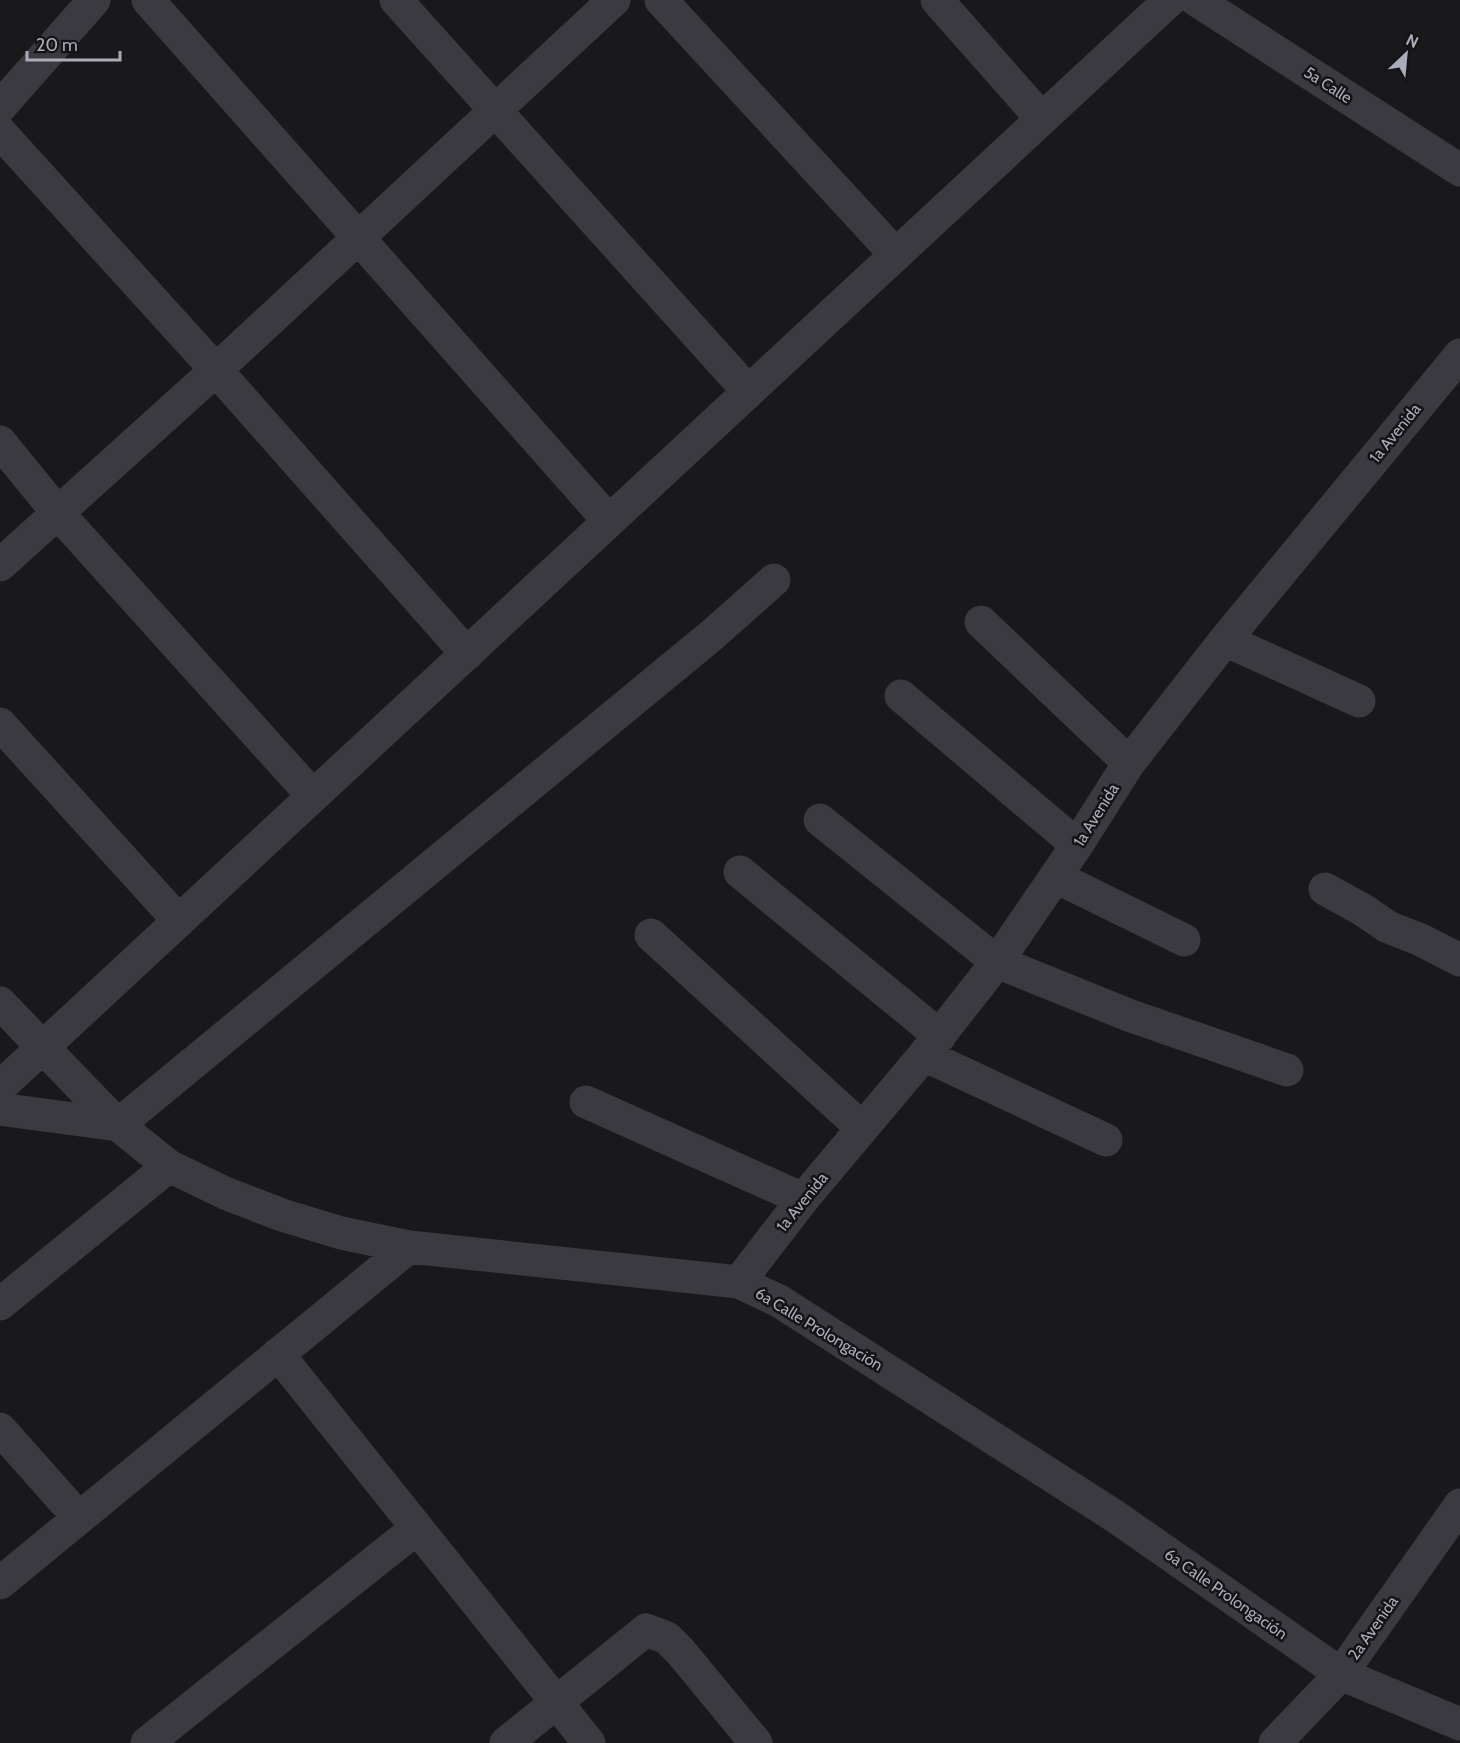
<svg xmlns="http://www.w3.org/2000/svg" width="1460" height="1743" viewBox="0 0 1460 1743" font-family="Cabin,sans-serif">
	<rect width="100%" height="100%" fill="#19191b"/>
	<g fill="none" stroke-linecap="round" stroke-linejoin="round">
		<!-- minor -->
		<path stroke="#3a3a40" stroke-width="33" d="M148 0 609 521
			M396 0 748 391
			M661 0 896 255
			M937 0 1042 119
			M1196 0 1460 170
			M0 107 94 0
			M0 132 216 370 467 654
			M0 442 57 512 313 796
			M0 565 216 370 614 0
			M981 622 1129 763
			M1225 640 1359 701
			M901 696 1077 845
			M0 724 179 921
			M820 820 997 962 1131 1016 1287 1070
			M740 872 940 1036
			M1056 877 1184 940
			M1325 889 1363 910 1388 927 1421 940 1460 960
			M651 935 862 1128
			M0 1003 118 1125 169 1166 225 1193 282 1215 341 1233 409 1247 739 1282 779 1301 1116 1517 1341 1674 1460 1724
			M924 1055 1106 1140
			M0 1087 1170 0
			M586 1102 803 1199
			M0 1109 118 1125
			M118 1125 712 635 774 580
			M739 1282 803 1199 924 1055 997 962 1077 845 1129 763 1225 640 1460 355
			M0 1304 169 1166
			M278 1354 589 1743
			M0 1429 79 1518
			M0 1583 409 1247
			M147 1743 417 1528
			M506 1743 646 1630 667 1638 680 1651 756 1743
			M1275 1743 1341 1674 1460 1505"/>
	</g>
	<g text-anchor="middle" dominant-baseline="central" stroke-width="5" stroke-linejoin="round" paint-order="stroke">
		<!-- street labels -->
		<g font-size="16" fill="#abacba" stroke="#141416">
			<text transform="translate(1328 85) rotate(33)">5a Calle</text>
			<text transform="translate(1395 433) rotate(-51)">1a Avenida</text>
			<text transform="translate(1096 815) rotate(-58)">1a Avenida</text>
			<text transform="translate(802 1202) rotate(-51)">1a Avenida</text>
			<text transform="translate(819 1329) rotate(31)">6a Calle Prolongación</text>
			<text transform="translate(1226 1594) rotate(35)">6a Calle Prolongación</text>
			<text transform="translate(1373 1628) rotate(-55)">2a Avenida</text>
		</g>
	</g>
	<!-- north arrow -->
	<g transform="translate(1406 54) rotate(26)" stroke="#141416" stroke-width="4.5" paint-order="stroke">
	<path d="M0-4.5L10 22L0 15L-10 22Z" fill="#abacba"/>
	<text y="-9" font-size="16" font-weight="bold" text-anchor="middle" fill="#abacba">N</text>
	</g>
	<!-- scale -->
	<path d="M27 51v9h93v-9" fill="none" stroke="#abacba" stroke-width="3"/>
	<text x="36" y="51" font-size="18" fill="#abacba" stroke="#141416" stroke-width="4.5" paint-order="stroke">20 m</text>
</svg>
